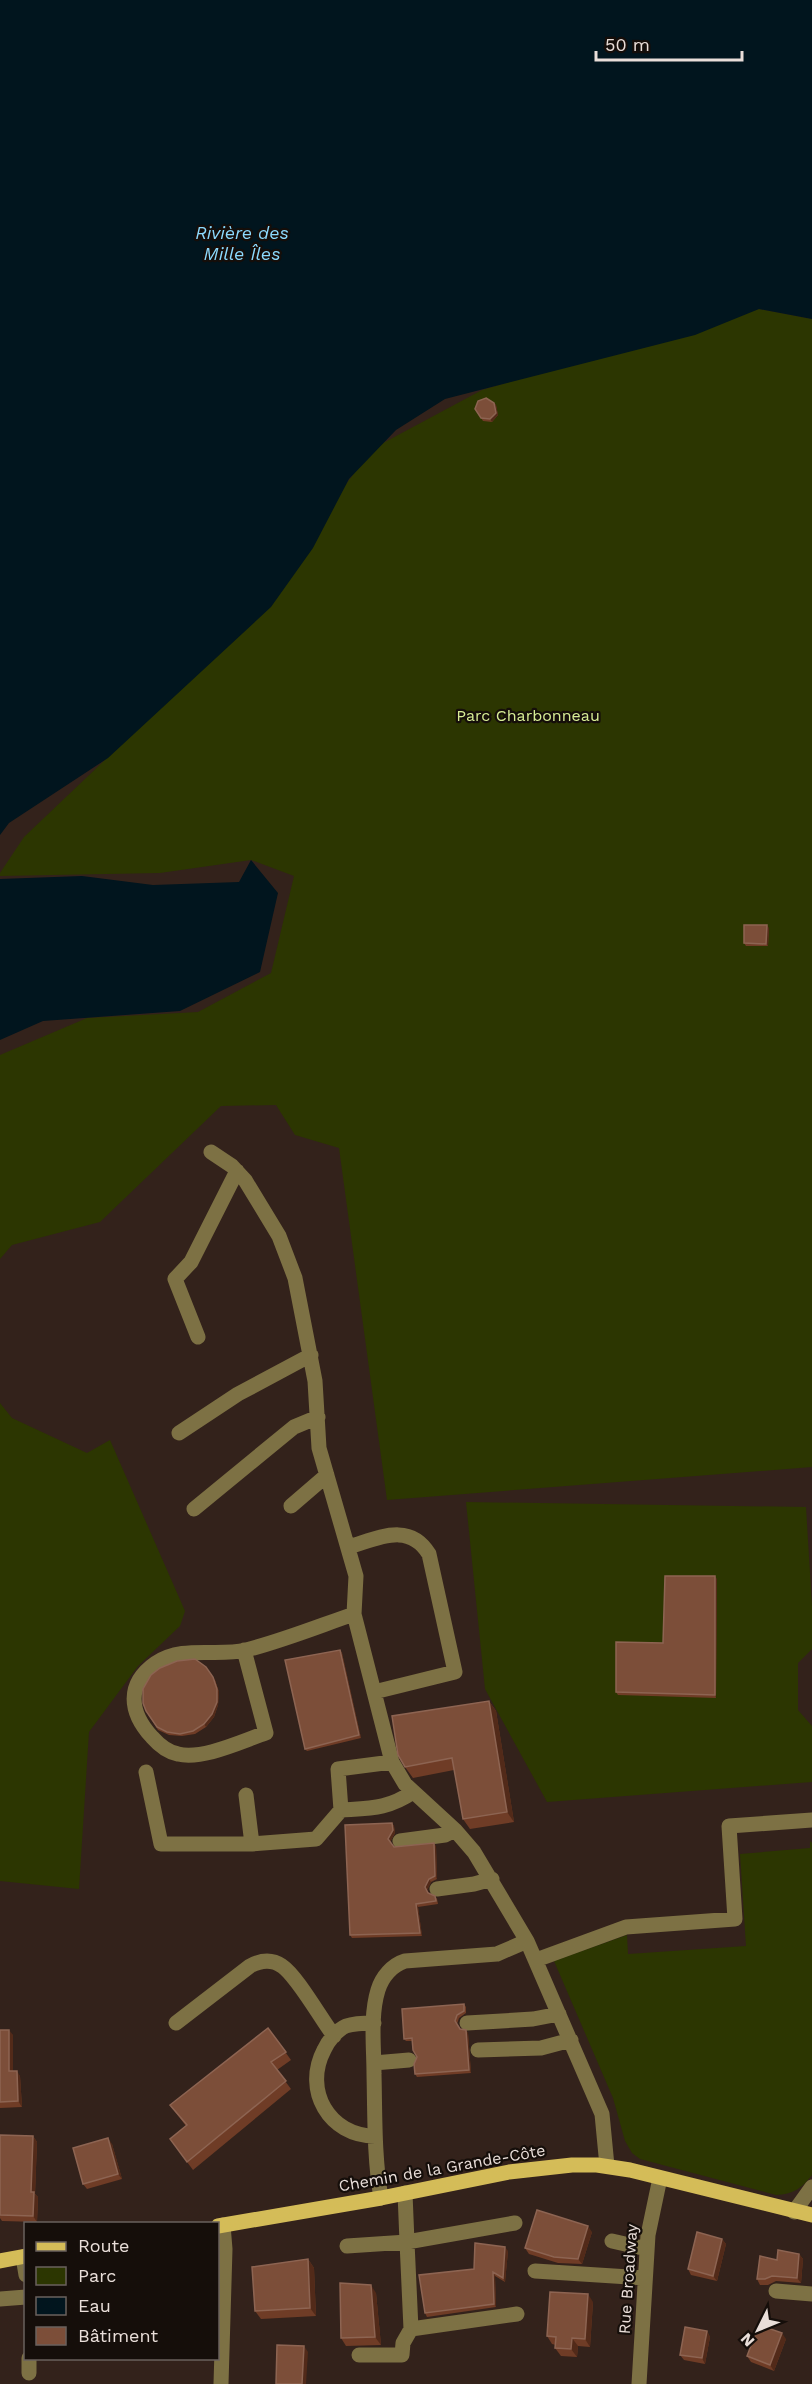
<svg xmlns="http://www.w3.org/2000/svg" width="812" height="2384" viewBox="0 0 812 2384" font-family="'Work Sans',sans-serif">
	<rect width="100%" height="100%" fill="#33221b"/>
	<!-- green -->
	<path fill="#2c3601" d="M759 309 812 319V1467L387 1500 339 1148 295 1135 276 1105 221 1106 100 1222 12 1245 0 1259V1055L87 1018 198 1012 271 973 294 876 251 860 160 873 0 876V873L24 837 230 641 372 449 482 390Z
		M0 1403 12 1418 87 1453 110 1440 185 1611 180 1626 138 1666 89 1732 79 1889 0 1881Z
		M466 1502 806 1507 812 1606V1649L798 1663V1710L812 1726V1782L547 1802 485 1689Z
		M810 1841 812 1843V2175C801 2189 793 2194 776 2195L640 2159 632 2153 625 2141 613 2098 554 1961 627 1935 628 1954 746 1946 740 1854 810 1848Z"/>
	<!-- water -->
	<path fill="#01151e" d="M0 0H812V319L759 309 695 335 445 399 396 430 349 479 313 548 271 607 108 758 9 823 0 835Z
		M251 860 278 893 260 972 180 1011 43 1021 0 1040V879L82 876 153 885 239 882Z"/>
	<g fill="none" stroke-linecap="round" stroke-linejoin="round">
		<!-- minor -->
		<path stroke="#7d7144" stroke-width="15" d="M211 1152 232 1166 245 1180 279 1236 295 1278 315 1381 319 1448 356 1576 354 1614 392 1762 405 1784 455 1830 474 1852 527 1941 602 2114 607 2166
			M198 1337 175 1279 191 1262 237 1171
			M179 1433 238 1394 311 1355
			M291 1506 327 1475
			M194 1509 294 1427 318 1417
			M348 1547C377 1539 409 1521 429 1554L455 1672 374 1692
			M244 1650 266 1733C242 1741 203 1760 178 1754 167 1752 159 1745 152 1737 129 1712 126 1684 156 1663 183 1645 216 1657 246 1650 282 1641 319 1626 354 1614
			M392 1762 338 1769 341 1810C371 1808 388 1809 413 1792
			M146 1772 161 1844H252L316 1839 341 1810
			M246 1795 252 1844
			M400 1841 445 1835 455 1830
			M437 1889 474 1884 492 1879
			M536 1960 626 1927 735 1919 729 1826 812 1820
			M176 2023 250 1966C261 1960 272 1959 282 1966 297 1976 321 2019 334 2036
			M374 2023C365 2023 355 2023 346 2026 337 2030 328 2041 324 2050 303 2090 329 2136 375 2136
			M467 2023 533 2019 559 2014
			M478 2050 541 2048 571 2040
			M374 2063 409 2060
			M405 2193 407 2242 515 2223
			M381 2198C374 2157 375 2115 374 2074 374 2047 370 2016 378 1990 382 1977 392 1965 405 1961L497 1954 527 1941
			M794 2212 812 2187
			M612 2241 647 2249
			M347 2246 407 2242 411 2329 403 2343 402 2355H359
			M23 2257 26 2275
			M535 2271 645 2278
			M776 2291 812 2294
			M0 2299 26 2297
			M411 2329 517 2314
			M29 2373V2358
			M221 2384 225 2249 223 2225
			M639 2384 648 2235 660 2178"/>
		<!-- major -->
		<path stroke="#d4bc58" stroke-width="15" d="M218 2226 381 2198 509 2172 572 2165H597L630 2170 812 2215
			M0 2261 26 2256"/>
	</g>
	<!-- wall -->
	<path fill="#6f3c26" d="M494 403 496 405 498 415 492 422 483 421 475 409Z
		M769 928 768 946H746L744 943Z
		M717 1579 716 1698 618 1695 616 1692 663 1643Z
		M340 1650 342 1653 361 1738 307 1751 305 1749Z
		M215 1680 219 1692 218 1705 214 1717 206 1727 195 1734 182 1736 169 1735 158 1730 146 1711Z
		M489 1701 496 1711 514 1822 470 1829 463 1819 454 1770 413 1778 405 1767Z
		M392 1823 394 1826 395 1833 390 1842 394 1847 436 1846 437 1879 431 1882 427 1890 429 1893 435 1896 437 1899 438 1904 418 1907 422 1936 352 1938 350 1935Z
		M464 2004 466 2007V2013L459 2018 457 2024 460 2029 468 2033 471 2073 417 2077 415 2074 417 2057 412 2041H406L404 2039Z
		M268 2028 291 2060 277 2070 291 2089 193 2170 170 2139 186 2126 170 2105Z
		M0 2030 13 2035V2071L20 2076 22 2107 0 2108Z
		M0 2135 33 2136 37 2142 35 2194 38 2197 37 2222 2 2221 0 2218Z
		M112 2144 122 2179 87 2189 83 2184Z
		M592 2232 582 2264 558 2263 529 2254 525 2248Z
		M722 2239 726 2244 717 2281 691 2275 688 2269Z
		M508 2251 505 2282 495 2276 496 2307 427 2317 425 2313 474 2269Z
		M799 2254 803 2259 801 2283 776 2281 768 2285H760L757 2279 777 2260Z
		M308 2259 314 2268 316 2316 261 2319 255 2311Z
		M376 2293 381 2345 346 2346 341 2338Z
		M593 2302 590 2347 578 2346 577 2357 561 2356 555 2348 556 2345 552 2344 547 2336Z
		M707 2331 710 2337 705 2364 684 2360 680 2355Z
		M786 2339 774 2371 751 2362 747 2356Z"/>
	<!-- shaded-wall -->
	<path fill="#522a19" d="M494 403 496 405 498 415 492 422 490 419Z
		M767 925 769 928 768 946 766 944Z
		M715 1576 717 1579 716 1698 715 1695Z
		M340 1650 342 1653 361 1738 359 1735Z
		M213 1677 215 1680 219 1692 218 1705 214 1717 206 1727 204 1724Z
		M489 1701 496 1711 514 1822 507 1812Z
		M392 1823 394 1826 395 1833 390 1842 388 1839Z
		M434 1843 436 1846 437 1879 435 1876Z
		M429 1879 431 1882 427 1890 430 1895 425 1887Z
		M416 1904 418 1907 422 1936 420 1933Z
		M9 2030 13 2035V2077L9 2071Z
		M466 2030 468 2033 471 2073 469 2070Z
		M17 2071 20 2076 22 2107 18 2101Z
		M33 2136 37 2142 35 2194 38 2197 37 2222 33 2216 31 2192Z
		M108 2138 112 2144 122 2179 118 2174Z
		M588 2226 592 2232 582 2264 578 2259Z
		M722 2239 726 2244 717 2281 713 2276Z
		M505 2247 508 2251 505 2282 503 2278Z
		M799 2254 803 2259 801 2283 797 2278Z
		M308 2259 314 2268 316 2316 310 2308Z
		M493 2272 495 2276 496 2307 494 2304Z
		M371 2285 376 2293 381 2345 375 2337Z
		M588 2294 593 2302 590 2347 585 2339Z
		M707 2331 710 2337 705 2364 702 2358Z
		M782 2333 786 2339 774 2371 770 2365Z
		M572 2338 578 2346 577 2357 571 2349Z
		M304 2346 308 2352 306 2384H302Z"/>
	<!-- building -->
	<path fill="#7c4e39" stroke="#8d6452" stroke-width="1.5" d="M486 398 494 403 496 413 490 419 481 418 475 409 478 401Z
		M744 925H767L766 944 744 943Z
		M665 1576H715V1695L616 1692V1642L663 1643Z
		M340 1650 359 1735 305 1749 285 1660Z
		M195 1659 206 1667 213 1677 217 1689V1702L212 1714 204 1724 193 1731 180 1734 167 1732 157 1727 146 1711 143 1703V1689L151 1675 160 1668 177 1661Z
		M489 1701 507 1812 463 1819 452 1758 405 1767 398 1755 392 1716Z
		M392 1823 393 1830 388 1839 394 1847 434 1843 435 1876 429 1879 425 1887 428 1893 435 1896 436 1901 416 1904 420 1933 350 1935 345 1825Z
		M464 2004V2011L457 2015 455 2021 460 2029 466 2030 469 2070 415 2074 414 2064 417 2057 413 2050 412 2038 404 2039 402 2009Z
		M268 2028 286 2052 271 2062 286 2081 187 2162 170 2139 187 2125 170 2105Z
		M0 2030H9V2071H17L18 2101 0 2102Z
		M0 2135 33 2136 31 2192H34L33 2216 0 2215Z
		M108 2138 118 2174 83 2184 73 2148Z
		M537 2210 588 2226 578 2259 554 2257 525 2248Z
		M697 2232 722 2239 713 2276 688 2269Z
		M475 2243 505 2247 503 2278 493 2272 494 2304 425 2313 419 2275 474 2269Z
		M778 2250 799 2254 797 2278 772 2276 765 2279H757L760 2256 777 2260Z
		M308 2259 310 2308 255 2311 252 2267Z
		M340 2283 371 2285 375 2337 341 2338Z
		M550 2292 588 2294 585 2339 572 2338 571 2349 555 2348 556 2337 547 2336Z
		M759 2325 782 2333 770 2365 747 2356Z
		M685 2327 707 2331 702 2358 680 2355Z
		M277 2345 304 2346 302 2384H276Z"/>
	<g text-anchor="middle" dominant-baseline="central" stroke-width="4.5" stroke-linejoin="round" paint-order="stroke">
		<!-- park labels -->
		<g font-size="16" fill="#d7ed95" stroke="#150e0a">
			<text x="528" y="715">Parc Charbonneau</text>
		</g>
		<!-- street labels -->
		<g font-size="16" fill="#e9ded9" stroke="#150e0a">
			<text transform="translate(442 2168) rotate(-10)">Chemin de la Grande-Côte</text>
			<text transform="translate(628 2279) rotate(-86)">Rue Broadway</text>
		</g>
		<!-- water labels -->
		<g font-size="18" font-style="italic" fill="#8cdafe" stroke="#150e0a">
			<text x="242" y="232">Rivière des<tspan x="242" dy="21">Mille Îles</tspan></text>
		</g>
	</g>
	<!-- legend -->
	<rect x="24" y="2222" width="195" height="138" fill="#150e0a" stroke="#6a615d" stroke-width="1.5"/>
	<rect x="36" y="2242" width="30" height="9" fill="#d4bc58" stroke="#6a615d" stroke-width="1.5"/>
	<text x="78" y="2252" font-size="18" fill="#e9ded9">Route</text>
	<rect x="36" y="2267" width="30" height="18" fill="#2c3601" stroke="#6a615d" stroke-width="1.5"/>
	<text x="78" y="2282" font-size="18" fill="#e9ded9">Parc</text>
	<rect x="36" y="2297" width="30" height="18" fill="#01151e" stroke="#6a615d" stroke-width="1.5"/>
	<text x="78" y="2312" font-size="18" fill="#e9ded9">Eau</text>
	<rect x="36" y="2327" width="30" height="18" fill="#7c4e39" stroke="#6a615d" stroke-width="1.5"/>
	<text x="78" y="2342" font-size="18" fill="#e9ded9">Bâtiment</text>
	<!-- north arrow -->
	<g transform="translate(758 2330) rotate(227)" stroke="#150e0a" stroke-width="4.5" paint-order="stroke">
	<path d="M0-4.5L10 22L0 15L-10 22Z" fill="#e9ded9"/>
	<text y="-9" font-size="16" font-weight="bold" text-anchor="middle" fill="#e9ded9">N</text>
	</g>
	<!-- scale -->
	<path d="M596 51v9h146v-9" fill="none" stroke="#e9ded9" stroke-width="3"/>
	<text x="605" y="51" font-size="18" fill="#e9ded9" stroke="#150e0a" stroke-width="4.5" paint-order="stroke">50 m</text>
</svg>
